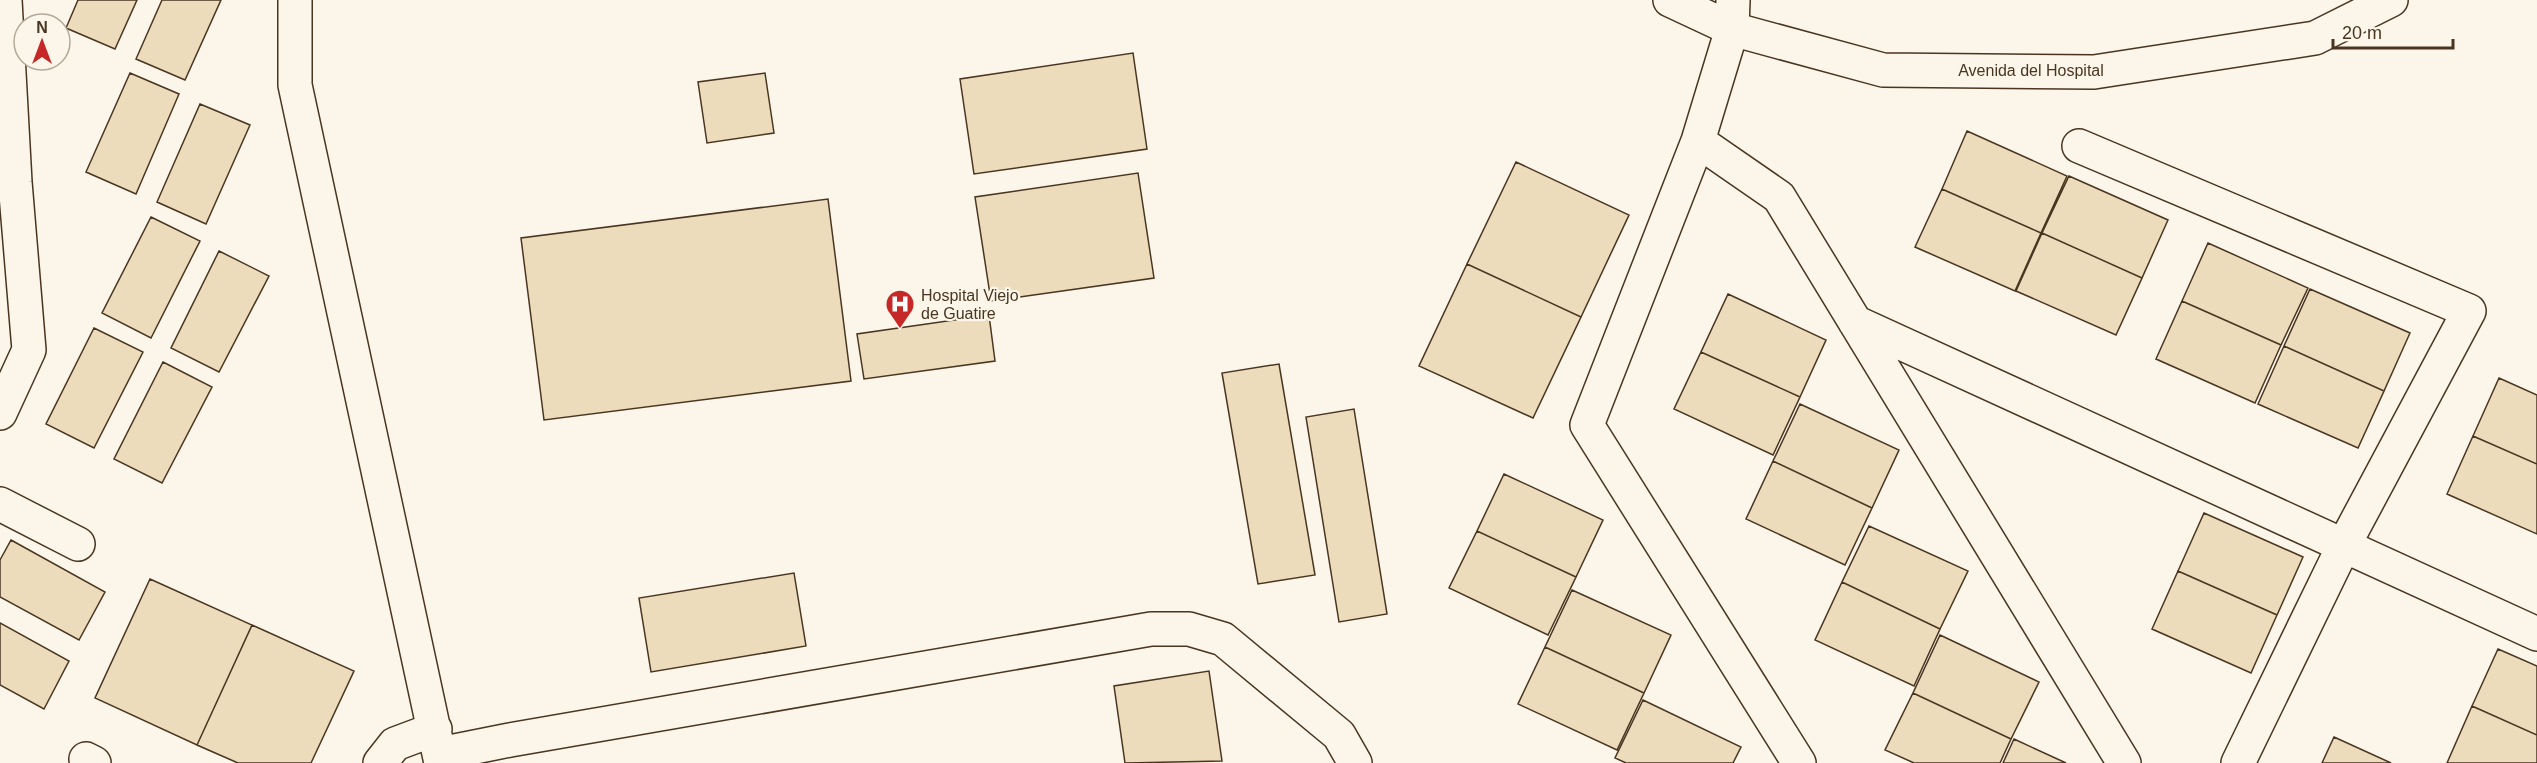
<svg xmlns="http://www.w3.org/2000/svg" width="2537" height="763" viewBox="0 0 2537 763" font-family="Arial,sans-serif">
	<rect width="100%" height="100%" fill="#fbf6e9"/>
	<!-- building -->
	<path fill="#ecdcbc" stroke="#4a3520" stroke-width="1.5" d="M78 0H137L115 49 66 28Z
		M162 0H221L185 80 136 59Z
		M1133 53 1147 149 974 174 960 79Z
		M130 73 179 94 136 194 86 172Z
		M765 73 774 133 707 143 698 82Z
		M200 104 250 125 206 224 157 202Z
		M1967 131 2067 176 2041 233 1942 189Z
		M1516 162 1629 215 1581 317 1467 264Z
		M1138 173 1154 278 991 301 975 197Z
		M2069 176 2168 220 2142 278 2042 233Z
		M1942 189 2041 233 2015 291 1915 247Z
		M828 199 851 381 544 420 521 238Z
		M151 217 200 241 151 338 102 313Z
		M2042 233 2142 278 2116 335 2016 291Z
		M2208 243 2308 288 2281 345 2182 301Z
		M219 251 269 276 219 372 171 348Z
		M1467 264 1581 317 1533 418 1419 366Z
		M2310 289 2410 333 2384 391 2284 346Z
		M1728 294 1826 340 1800 397 1701 352Z
		M2182 301 2281 345 2255 403 2156 359Z
		M989 315 995 361 864 379 857 334Z
		M94 328 143 352 94 448 46 424Z
		M2284 346 2384 391 2358 448 2258 404Z
		M1701 352 1800 397 1773 455 1674 409Z
		M163 362 212 387 162 483 114 459Z
		M1279 364 1315 575 1258 584 1222 373Z
		M2499 378 2537 395V464L2473 436Z
		M1800 404 1899 450 1872 508 1773 461Z
		M1354 409 1387 614 1339 622 1306 417Z
		M2473 436 2537 464V534L2447 494Z
		M1773 461 1872 508 1845 565 1746 519Z
		M1504 474 1603 520 1576 577 1477 531Z
		M2204 513 2303 557 2277 615 2178 571Z
		M1869 526 1968 571 1940 629 1842 582Z
		M1477 531 1576 577 1548 635 1449 588Z
		M11 540 105 592 79 640 0 597V560Z
		M2178 571 2277 615 2251 673 2152 629Z
		M794 573 806 646 651 672 639 598Z
		M150 579 252 625 197 745 95 698Z
		M1842 582 1940 629 1914 686 1815 640Z
		M1572 590 1671 635 1644 693 1545 647Z
		M0 623 69 661 44 709 0 685Z
		M252 625 354 671 311 763H238L197 745Z
		M1940 635 2039 682 2011 739 1913 693Z
		M1545 647 1644 693 1617 750 1518 704Z
		M2498 649 2537 666V735L2472 706Z
		M1209 671 1222 761 1125 763 1114 686Z
		M1913 693 2011 739 2000 763H1914L1885 750Z
		M1643 700 1741 747 1733 763H1626L1615 758Z
		M2472 706 2537 735V763H2447Z
		M2334 737 2391 763H2322Z
		M2014 739 2066 763H2003Z"/>
	<g fill="none" stroke-linecap="round" stroke-linejoin="round">
		<!-- minor casing -->
		<g stroke="#4a3520" stroke-width="36">
			<path id="minor" d="M295 0V85L441 763
				M1670 0 1732 29 1883 70 2094 72 2315 38 2391 0
				M1733 0 1732 29 1698 141 1587 425 1799 763
				M1698 141 1779 197 2124 763
				M2079 146 2469 311 2344 545 2238 763
				M1855 322 2537 634
				M0 413 29 350 15 182 5 0
				M0 504 78 544
				M440 754 510 740 1151 629H1189L1223 639 1339 735 1355 763
				M86 759 94 763
				M380 763 395 744 435 729"/>
		</g>
		<!-- minor -->
		<use href="#minor" stroke="#fbf6e9" stroke-width="33"/>
	</g>
	<!-- icons -->
	<defs>
		<g id="hospital-pin" transform="scale(1.5)"><path d="M0 17L-7.5 6A9.5 9.5 0 1 1 7.5 6Z" fill="#c62828" stroke="#fbf6e9"/><path d="M-5-5h3v3.5h4V-5h3V5h-3V1.5h-4V5h-3Z" fill="#fff"/></g>
	</defs>
	<g fill-rule="evenodd">
		<use href="#hospital-pin" x="900" y="304"/>
	</g>
	<g text-anchor="middle" dominant-baseline="central" stroke-width="4.5" stroke-linejoin="round" paint-order="stroke">
		<!-- street labels -->
		<g font-size="16" fill="#4a3520" stroke="#fbf6e9">
			<text x="2031" y="70">Avenida del Hospital</text>
		</g>
		<!-- poi labels -->
		<g font-size="16" fill="#4a3520" stroke="#fbf6e9" text-anchor="start">
			<text x="921" y="295">Hospital Viejo<tspan x="921" dy="18">de Guatire</tspan></text>
		</g>
	</g>
	<!-- north arrow -->
	<g transform="translate(42 42)"><circle r="28" fill="#fbf6e9" stroke="#b4a999" stroke-width="1.5"/>
	<path d="M0-4.5L10 22L0 15L-10 22Z" fill="#c62828"/>
	<text y="-9" font-size="16" font-weight="bold" text-anchor="middle" fill="#4a3520">N</text>
	</g>
	<!-- scale -->
	<path d="M2333 39v9h120v-9" fill="none" stroke="#4a3520" stroke-width="3"/>
	<text x="2342" y="39" font-size="18" fill="#4a3520" stroke="#fbf6e9" stroke-width="4.5" paint-order="stroke">20 m</text>
</svg>
